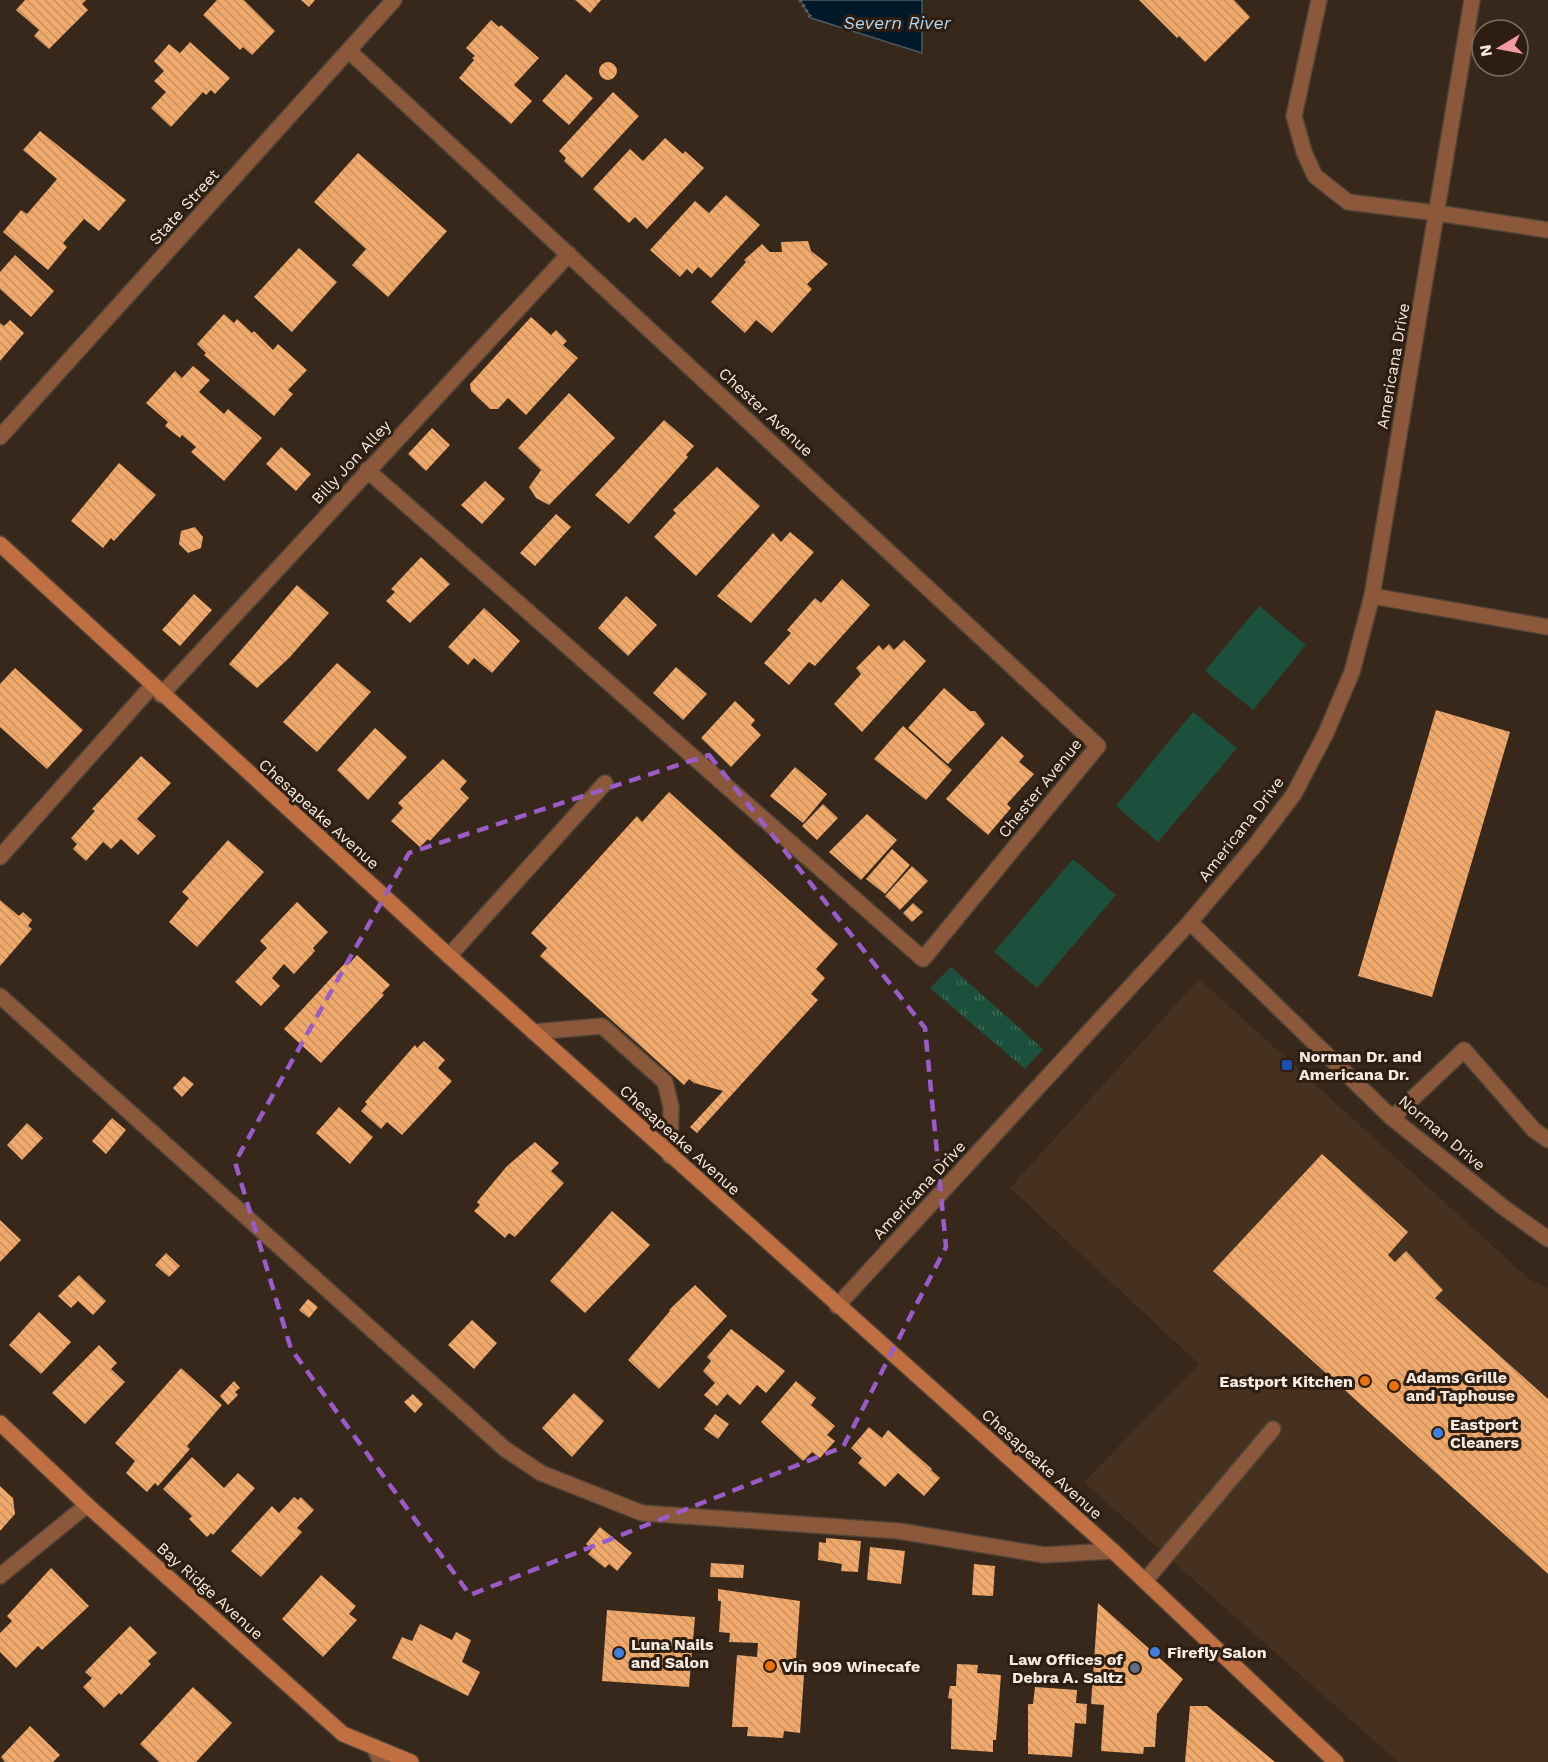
<svg xmlns="http://www.w3.org/2000/svg" width="1548" height="1762" viewBox="0 0 1548 1762" font-family="'Work Sans',sans-serif">
	<defs>
		<pattern id="park-tufts" width="24" height="20" patternUnits="userSpaceOnUse" patternTransform="scale(1.5)"><rect width="24" height="20" fill="#1c503c"/><path d="M3 7l-1-3M5 7V3M7 7l1-3M15 17l-1-3M17 17v-4M19 17l1-3" fill="none" stroke="#3e6958"/></pattern>
		<pattern id="building-back-hatch" width="6" height="6" patternUnits="userSpaceOnUse" patternTransform="scale(1.5)"><rect width="6" height="6" fill="#f0a86b"/><path d="M-1 5l2 2M0 0l6 6M5-1l2 2" fill="none" stroke="#c69061"/></pattern>
	</defs>
	<rect width="100%" height="100%" fill="#38281b"/>
	<!-- built -->
	<path fill="#463120" d="M1199 979 1529 1279 1548 1288V1762H1398L1084 1482 1199 1364 1010 1188Z"/>
	<!-- park -->
	<path fill="url(#park-tufts)" d="M951 967 1043 1049 1025 1069 930 988Z"/>
	<!-- garden -->
	<path fill="#1c503c" d="M1259 606 1306 645 1253 710 1205 671Z
		M1193 712 1237 748 1158 842 1116 806Z
		M1073 859 1116 895 1037 988 994 952Z"/>
	<!-- water -->
	<path fill="#001929" stroke="#4a5860" stroke-width="1.5" d="M800 0H922V53L811 18Z"/>
	<!-- building -->
	<path fill="url(#building-back-hatch)" d="M25 0H86L82 4 88 10 49 49 34 36 39 30 16 10Z
		M217 0H244L275 31 252 55 243 47 240 50 203 15Z
		M301 0H315L309 7Z
		M575 0H601L590 13Z
		M1139 0H1234L1250 17 1205 62 1179 36 1177 38Z
		M491 20 499 27 501 25 539 58 514 85 532 101 511 124 459 78 474 60 472 58 475 56 466 48Z
		M190 42 230 78 215 94 211 90 206 95 203 92 171 127 151 108 166 92 154 81 164 71 154 61 169 44 180 53Z
		M599 71a9 9 0 1 1 18 0a9 9 0 1 1-18 0Z
		M566 74 593 98 569 125 542 101Z
		M613 92 639 116 582 178 564 161 566 158 559 151Z
		M40 131 126 200 99 231 84 219 63 243 67 247 48 270 3 232 21 210 27 214 57 179 23 150Z
		M665 138 683 154 685 151 704 168 647 229 635 217 629 223 593 189 630 149 643 161Z
		M358 153 447 231 388 297 352 265 366 249 314 202Z
		M726 195 760 225 711 278 698 267 692 274 687 269 680 277 650 250 695 201 709 213Z
		M808 241 811 251 828 264 807 284 812 289 772 333 756 320 745 333 711 302 746 262 744 260 762 244 770 252H782L781 242Z
		M299 248 337 282 292 332 254 297Z
		M15 255 54 291 31 317 0 289V272Z
		M224 314 234 323 237 319 252 333 254 331 273 350 278 344 307 370 288 390 293 394 274 416 204 355 206 353 197 344Z
		M531 317 551 335 556 330 567 341 563 345 578 358 526 415 508 398 498 409H490L471 391 470 384Z
		M10 320 24 333 0 361V323L4 326Z
		M193 366 210 380 199 392 224 414 228 409 262 438 224 481 191 452 196 447 182 435 180 438 165 426 168 422 146 403 175 371 182 378Z
		M569 393 615 438 549 505 536 498 529 487 541 470 518 448Z
		M664 420 694 446 686 455 688 457 629 524 595 495Z
		M432 428 450 445 426 471 408 454Z
		M281 447 311 474 296 491 266 464Z
		M119 463 156 495 114 541 111 538 103 548 71 521Z
		M717 467 760 506 696 576 654 537 676 513 673 510Z
		M485 481 505 499 482 524 461 505Z
		M556 514 571 527 535 566 520 553Z
		M195 527 203 537 201 548 188 553 179 544 181 531Z
		M790 532 814 552 751 623 717 596 773 533 781 542Z
		M421 557 450 584 410 623 386 601 395 592 391 589Z
		M842 579 870 605 815 666 809 662 789 685 764 663 791 633 787 630 815 598 821 603Z
		M297 585 329 613 289 658 257 688 229 664Z
		M194 594 212 610 180 646 162 630Z
		M626 596 657 625 628 656 598 628Z
		M484 608 520 641 492 673 474 658 468 665 448 647Z
		M904 640 926 661 862 732 834 704 861 674 856 668 879 645 883 650 889 644 894 650Z
		M337 663 371 692 317 752 283 722Z
		M676 667 707 694 683 720 653 693Z
		M15 668 83 730 47 769 0 727V684Z
		M944 688 970 711H975L985 724 948 764 908 728Z
		M735 701 755 720 751 725 761 735 731 767 701 738Z
		M1436 710 1510 732 1432 997 1358 976Z
		M903 726 952 770 926 800 874 759Z
		M375 728 407 757 368 800 337 770Z
		M1002 736 1024 756 1019 762 1034 774 1007 804 1011 808 988 835 946 799Z
		M141 756 171 783 137 819 156 836 138 855 121 839 111 849 103 842 86 861 73 849 77 844 71 838 95 811 92 809Z
		M443 759 467 781 460 789 469 798 430 841 428 839 420 847 391 821 403 808 398 803Z
		M795 767 827 794 803 823 770 796Z
		M669 792 838 944 816 969 825 978 811 994 818 1000 697 1133 690 1127 723 1091 694 1083 689 1079 684 1085 540 956 547 948 531 933 637 816 642 822Z
		M823 804 838 818 817 840 802 826Z
		M867 814 897 840 861 880 829 852Z
		M228 840 264 872 197 947 169 922 189 898 182 892Z
		M892 849 910 865 885 894 866 879Z
		M912 866 928 881 900 910 885 896Z
		M0 900 19 916 23 912 32 920 28 926 32 929 0 966Z
		M297 902 328 932 313 948 315 951 294 974 284 964 272 978 280 986 261 1006 235 982 267 948 260 941Z
		M913 903 923 912 912 922 903 913Z
		M357 955 390 985 382 993 384 995 321 1063 284 1029 346 962 349 964Z
		M424 1041 445 1060 438 1068 452 1081 402 1135 387 1122 381 1129 361 1111 367 1104 365 1102 415 1045 417 1048Z
		M184 1076 194 1084 182 1097 173 1088Z
		M339 1107 373 1137 350 1164 316 1133Z
		M112 1118 126 1130 106 1154 92 1141Z
		M27 1123 43 1138 22 1160 7 1145Z
		M535 1142 559 1163 551 1171 564 1183 515 1237 509 1233 505 1238 474 1211 480 1205 477 1202 507 1166Z
		M1322 1154 1408 1232 1388 1255 1395 1262 1406 1251 1443 1290 1435 1298 1548 1399V1574L1213 1271Z
		M612 1211 650 1245 585 1313 550 1281Z
		M0 1220 21 1240 0 1262Z
		M166 1253 180 1266 169 1277 155 1265Z
		M79 1275 106 1301 93 1315 78 1301 71 1308 58 1296Z
		M695 1285 727 1316 659 1389 628 1360 670 1311 669 1310Z
		M308 1299 318 1307 309 1318 299 1310Z
		M39 1312 71 1342 41 1374 9 1345Z
		M472 1320 497 1343 474 1369 448 1345Z
		M731 1329 785 1371 766 1393 757 1385 740 1405 727 1394 717 1406 704 1395 715 1383 703 1371 711 1361 707 1357Z
		M99 1345 117 1363 111 1369 125 1382 85 1424 52 1393Z
		M181 1368 222 1405 187 1446 190 1449 158 1486 155 1483 147 1492 126 1473 135 1461 115 1443Z
		M234 1381 240 1388 235 1392 238 1395 228 1405 220 1396Z
		M796 1381 816 1398 811 1405 835 1426 827 1435 835 1441 820 1458 812 1452 803 1461 761 1422Z
		M574 1393 604 1421 572 1457 542 1428Z
		M413 1394 423 1404 415 1413 404 1402Z
		M715 1414 729 1424 718 1439 704 1429Z
		M869 1427 882 1438 888 1430 932 1469 931 1470 940 1478 924 1496 898 1473 885 1487 858 1463 862 1458 851 1448Z
		M192 1457 224 1488 238 1473 255 1488 213 1535 211 1533 207 1537 189 1519 192 1516 163 1489Z
		M0 1486 13 1498 15 1514 0 1531Z
		M294 1497 298 1500 301 1497 314 1510 297 1528 302 1532 261 1577 231 1551 272 1506 279 1513Z
		M600 1527 632 1553 617 1571 609 1564 605 1568 588 1554 592 1549 586 1544Z
		M826 1538 861 1541 858 1572 841 1571 842 1564 818 1560 819 1542 826 1543Z
		M870 1547 905 1551 901 1584 867 1580Z
		M711 1563 744 1565 743 1578 710 1577Z
		M974 1564 995 1566 993 1596 972 1595Z
		M51 1568 89 1606 42 1650 38 1646 16 1668 0 1652V1633L12 1621 7 1616Z
		M321 1575 356 1606 349 1614 357 1620 323 1657 282 1619Z
		M718 1589 800 1601 796 1660 805 1661 800 1733 784 1731 783 1738 747 1736 748 1727H732L737 1655 757 1657 758 1643 729 1642 730 1633 719 1632 721 1601H718Z
		M1098 1603 1183 1679 1157 1714 1155 1747H1144L1143 1754 1101 1751 1104 1705 1091 1704Z
		M607 1610 695 1617 689 1687 602 1681Z
		M420 1624 452 1640 456 1632 471 1640 462 1662 480 1672 468 1696 392 1658 402 1637 412 1641Z
		M130 1626 157 1653 148 1661 151 1664 121 1695 119 1693 104 1708 83 1687 92 1678 85 1672Z
		M957 1664 978 1665 977 1673 1001 1675 996 1740H993V1752L951 1749 952 1699 948 1698 950 1686H956Z
		M193 1687 232 1723 196 1762H159L140 1744Z
		M1035 1687 1077 1690 1076 1703 1087 1704 1086 1724 1075 1723 1072 1757 1028 1754V1704H1033Z
		M1190 1706H1207L1275 1762H1185Z
		M30 1726 60 1755 53 1762H5L1 1757Z"/>
	<g fill="none" stroke-linecap="round" stroke-linejoin="round">
		<!-- lane casing -->
		<g stroke="#524337" stroke-width="18">
			<path id="lane" d="M1437 213 1548 230
				M1372 596 1548 627
				M161 695 569 254
				M0 857 152 686
				M449 956 605 783
				M0 996 505 1449 541 1473 642 1513 899 1531 1044 1555 1113 1551
				M533 1032 602 1026 665 1082 671 1107 670 1156
				M1392 1118 1464 1050 1534 1130 1548 1140
				M1145 1581 1273 1429"/>
		</g>
		<!-- street casing -->
		<g stroke="#524337" stroke-width="18">
			<path id="street" d="M1319 0 1294 116 1304 152 1315 176 1348 202 1437 213
				M349 51 1098 746 923 959 367 470
				M0 437 394 0
				M1190 922 1392 1118 1503 1207 1548 1239
				M837 1306 1190 922 1256 844 1294 794 1326 733 1352 672 1372 596 1472 0
				M0 1576 87 1505
				M374 1747 381 1762"/>
		</g>
		<!-- secondary casing -->
		<g stroke="#524337" stroke-width="18">
			<path id="secondary" d="M0 544 449 956 1113 1551 1336 1762
				M0 1423 87 1505 343 1734 411 1762"/>
		</g>
		<!-- path -->
		<path stroke="#75675b" stroke-width="4" stroke-dasharray="1.5 4.5" stroke-linecap="butt" d="M800 0 811 18"/>
		<!-- lane -->
		<use href="#lane" stroke="#8b583c" stroke-width="15"/>
		<!-- street -->
		<use href="#street" stroke="#8b583c" stroke-width="15"/>
		<!-- secondary -->
		<use href="#secondary" stroke="#bf6f41" stroke-width="15"/>
	</g>
	<!-- marked area -->
	<path fill="none" stroke="#9a5cc8" stroke-width="4.5" stroke-dasharray="12 8" stroke-linejoin="round" d="M709 755 925 1028 946 1247 843 1447 470 1595 291 1349 235 1162 409 853Z"/>
	<!-- markers -->
	<rect fill="#1a4fb4" stroke="#2e1e12" stroke-width="2" x="1281" y="1059" width="12" height="12" rx="3"/>
	<g fill="#e8710a" stroke="#2e1e12" stroke-width="2">
		<circle cx="1365" cy="1381" r="6"/>
		<circle cx="1394" cy="1386" r="6"/>
		<circle cx="770" cy="1666" r="6"/>
	</g>
	<g fill="#3f7fe0" stroke="#2e1e12" stroke-width="2">
		<circle cx="1438" cy="1433" r="6"/>
		<circle cx="1155" cy="1652" r="6"/>
		<circle cx="619" cy="1653" r="6"/>
	</g>
	<circle fill="#5c6f8a" stroke="#2e1e12" stroke-width="2" cx="1135" cy="1668" r="6"/>
	<g text-anchor="middle" dominant-baseline="central" stroke-width="6" stroke-linejoin="round" paint-order="stroke">
		<!-- street labels -->
		<g font-size="16" fill="#f5eae2" stroke="#2e1e12">
			<text transform="translate(184 207) rotate(-48)">State Street</text>
			<text transform="translate(1393 366) rotate(-80)">Americana Drive</text>
			<text transform="translate(766 412) rotate(43)">Chester Avenue</text>
			<text transform="translate(351 462) rotate(-47)">Billy Jon Alley</text>
			<text transform="translate(1040 788) rotate(-51)">Chester Avenue</text>
			<text transform="translate(319 814) rotate(42)">Chesapeake Avenue</text>
			<text transform="translate(1241 829) rotate(-52)">Americana Drive</text>
			<text transform="translate(1442 1133) rotate(40)">Norman Drive</text>
			<text transform="translate(680 1140) rotate(42)">Chesapeake Avenue</text>
			<text transform="translate(919 1190) rotate(-47)">Americana Drive</text>
			<text transform="translate(1042 1464) rotate(42)">Chesapeake Avenue</text>
			<text transform="translate(210 1591) rotate(42)">Bay Ridge Avenue</text>
		</g>
		<!-- poi labels -->
		<g font-size="16" font-weight="bold" fill="#f5eae2" stroke="#2e1e12" text-anchor="start">
			<text x="1299" y="1056">Norman Dr. and<tspan x="1299" dy="18">Americana Dr.</tspan></text>
			<text x="1406" y="1377">Adams Grille<tspan x="1406" dy="18">and Taphouse</tspan></text>
			<text x="1353" y="1381" text-anchor="end">Eastport Kitchen</text>
			<text x="1450" y="1424">Eastport<tspan x="1450" dy="18">Cleaners</tspan></text>
			<text x="631" y="1644">Luna Nails<tspan x="631" dy="18">and Salon</tspan></text>
			<text x="1167" y="1652">Firefly Salon</text>
			<text x="1123" y="1659" text-anchor="end">Law Offices of<tspan x="1123" dy="18">Debra A. Saltz</tspan></text>
			<text x="782" y="1666">Vin 909 Winecafe</text>
		</g>
		<!-- water labels -->
		<g font-size="18" font-style="italic" fill="#afd6f3" stroke="#2e1e12">
			<text x="897" y="22">Severn River</text>
		</g>
	</g>
	<!-- north arrow -->
	<g transform="translate(1500 48) rotate(260)"><circle r="28" fill="#2e1e12" stroke="#7e7065" stroke-width="1.5"/>
	<path d="M0-4.5L10 22L0 15L-10 22Z" fill="#f49aa5"/>
	<text y="-9" font-size="16" font-weight="bold" text-anchor="middle" fill="#f5eae2">N</text>
	</g>
</svg>
